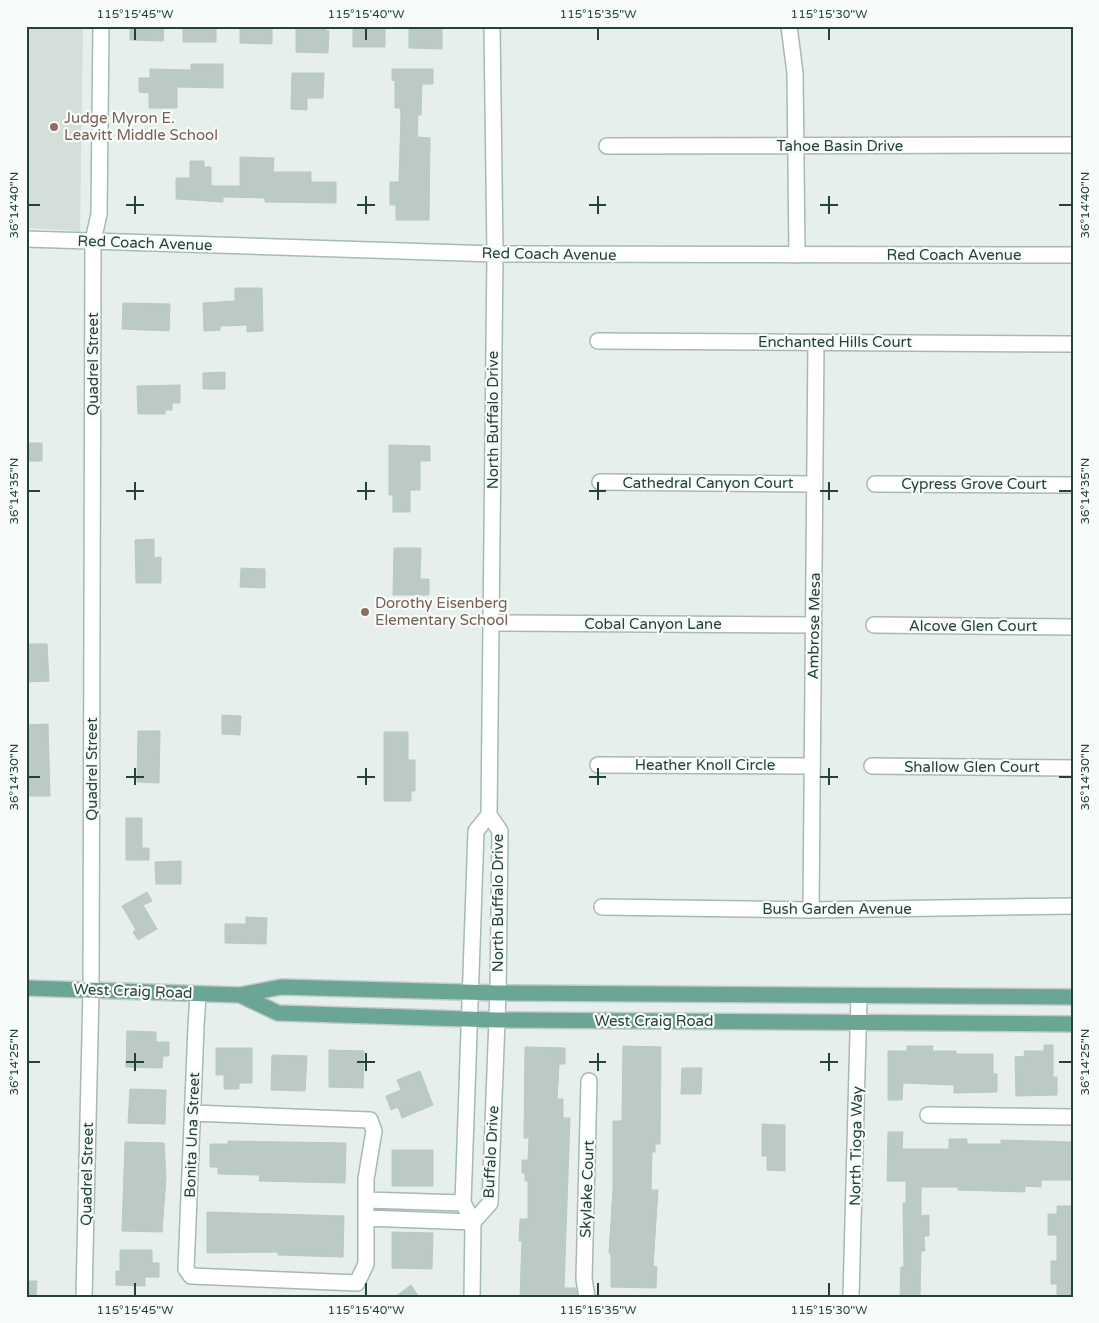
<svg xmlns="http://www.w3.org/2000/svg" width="1099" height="1323" viewBox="0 0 1099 1323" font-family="'Varela Round',sans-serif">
	<rect width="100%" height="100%" fill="#e6efeb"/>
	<!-- built -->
	<path fill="#d4dfda" d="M26 26H83L80 231 26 228Z"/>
	<!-- building -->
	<path fill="#bbcac4" stroke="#b8c9c2" d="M130 26H164L163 41 130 40Z
		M183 26H216V42H183Z
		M240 26H272V44L240 43Z
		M296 26H326V31H329L328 53 296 52Z
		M353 26H385V47H353Z
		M409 26 442 28V49L409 48Z
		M191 64H223V88L177 87V108H149V93L139 92V78H150V69L191 70Z
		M392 69H433V84H422L421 115H418L417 137 430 138 429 220H396V205H390V182H399L401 115 400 108H395V81L392 80Z
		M292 73H324L323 98H307V110L291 109Z
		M240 157 274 158 273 172H311V182H336V203L265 202V198L223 197V202L176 199V178H190V161H204V167H211V186H240Z
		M235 288H262L263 331 247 332V325L220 326V330L204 331 203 303 235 301Z
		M123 303 170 304 169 331 122 329Z
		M225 372V389H203V373Z
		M180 385V403H172V410H165V414H138L137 386Z
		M26 443H42V461H26Z
		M389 445 430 446V461H420V490H410V512H393V495H389Z
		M154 539V558L161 557V583H136L135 540Z
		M394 548H421L420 579H429V595H393Z
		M241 568 265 569V588L240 587Z
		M26 644H47L49 681 26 682Z
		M222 715 241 716 240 735 222 734Z
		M48 724 50 796H26V757H29L26 725Z
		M138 731H160L159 783 137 782Z
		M384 732H408V760H415V791H411V801H384Z
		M126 818H142V848H149V860H126Z
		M181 861V884H156L155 862Z
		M147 892 152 901 143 905 157 929 138 940 133 932 136 930 122 906Z
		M246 917 267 918 266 944 225 943V924H246Z
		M127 1031 156 1032V1042H169V1056H163L162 1068 126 1067Z
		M1044 1045H1053V1077H1057V1095L1016 1096 1015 1057 1025 1056 1024 1051H1044Z
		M623 1046 661 1047 660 1144H655V1152H652L651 1190H658L653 1266 657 1267 656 1288 611 1287V1253H609L613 1189V1121H622Z
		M907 1046H933L932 1051H956V1054H993V1074H997V1092L954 1093V1085L903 1083 902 1100H888V1051H907Z
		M525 1047 565 1048V1064H559L557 1099H563V1118H570L564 1288H576L577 1297H520L522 1241H519L520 1219H528V1181H525V1173H522V1160H528L529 1138H524Z
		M216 1048H252V1083H239V1089H224V1075H216Z
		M329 1050 364 1051 363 1088 329 1087Z
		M272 1055 307 1056 305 1091 271 1090Z
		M682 1068H702L701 1094H681Z
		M420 1071 433 1105 402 1118 398 1107 391 1110 386 1096 401 1090 397 1080Z
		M130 1089 166 1090 165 1124 128 1123Z
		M762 1124 785 1125V1171L767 1170V1156H762Z
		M888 1132H903L902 1149H949V1139H967V1144H1001V1140L1073 1142V1180H1041V1187L1025 1186V1192L958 1190V1187H921V1216L929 1215V1236H924L925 1251H921L920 1297H900L901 1267H904L903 1203H906V1181H887Z
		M228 1141 346 1143 345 1183 259 1181 260 1175 218 1174V1167H210V1144H228Z
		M125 1142 164 1143 166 1178 162 1232 122 1231Z
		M392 1150H433V1186H392Z
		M1057 1206H1073V1297H1057V1284H1051V1261H1057V1235H1048V1214H1057Z
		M207 1212 344 1216 343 1257 278 1255V1252L207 1253Z
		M392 1232 433 1233 432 1269 392 1268Z
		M120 1250H152V1263H159V1277H145V1286L116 1285V1271H120Z
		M26 1281H37L36 1295H26Z
		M411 1285 419 1297H395Z"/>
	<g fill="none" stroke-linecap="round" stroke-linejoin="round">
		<!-- street casing -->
		<g stroke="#a8b8b2" stroke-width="18">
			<path id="street" d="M789 26 795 73 797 255
				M607 146 1073 145
				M598 341 1073 344
				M600 482 815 484
				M875 484 1073 485
				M492 623 814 625
				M874 625 1073 627
				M598 765 812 766
				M872 766 1073 768
				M602 907 811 910 1073 906
				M811 910 816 342
				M193 1113 370 1120 374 1131 366 1179V1264L357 1283 191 1276 186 1269 196 1027 198 994
				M928 1115 1073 1117
				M366 1200 463 1203
				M366 1218 473 1222
				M84 1297 91 990 93 241
				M587 1297 584 1279 589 1081
				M851 1297 859 996"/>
		</g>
		<!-- secondary casing -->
		<g stroke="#a4bbb3" stroke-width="18">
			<path id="secondary" d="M26 239 495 254 1073 255
				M93 241 99 214 101 26
				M473 1222 490 1203 498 993 500 831 489 815 495 254 492 26
				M472 1297 473 1222 463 1203 476 831 489 815"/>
		</g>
		<!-- primary casing -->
		<g stroke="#c2cac8" stroke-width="18">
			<path id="primary" d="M26 988 240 995 281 987 498 993 1073 997
				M240 995 278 1013 497 1020 1073 1024"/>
		</g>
		<!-- street -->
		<use href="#street" stroke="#fff" stroke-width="15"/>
		<!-- secondary -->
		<use href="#secondary" stroke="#fff" stroke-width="15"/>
		<!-- primary -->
		<use href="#primary" stroke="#6aa596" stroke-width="15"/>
	</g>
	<!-- ticks -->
	<path fill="none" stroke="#24423a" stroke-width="2" d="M135 28V40M366 28V40M598 28V40M829 28V40M135 196V214M366 196V214M598 196V214M829 196V214M28 205H40M126 205H144M357 205H375M589 205H606M820 205H838M1059 205H1072M135 482V500M366 482V500M598 482V500M829 482V500M28 491H40M126 491H144M357 491H375M589 491H606M820 491H838M1059 491H1072M135 768V785M366 768V785M598 768V785M829 768V785M28 777H40M126 777H144M357 777H375M589 777H606M820 777H838M1059 777H1072M135 1053V1071M366 1053V1071M598 1053V1071M829 1053V1071M28 1062H40M126 1062H144M357 1062H375M589 1062H606M820 1062H838M1059 1062H1072M135 1283V1296M366 1283V1296M598 1283V1296M829 1283V1296"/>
	<!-- markers -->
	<g fill="#8d6e63" stroke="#f7fbf9" stroke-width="2">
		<circle cx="54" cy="127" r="5"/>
		<circle cx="365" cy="612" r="5"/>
	</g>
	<g text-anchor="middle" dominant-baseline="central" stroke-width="4.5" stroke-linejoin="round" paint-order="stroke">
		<!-- education labels -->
		<g font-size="15" fill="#785e54" stroke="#f7fbf9" text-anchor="start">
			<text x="64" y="118">Judge Myron E.<tspan x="64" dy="17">Leavitt Middle School</tspan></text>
			<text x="375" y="603">Dorothy Eisenberg<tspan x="375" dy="17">Elementary School</tspan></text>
		</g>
		<!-- street labels -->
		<g font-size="15" fill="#24423a" stroke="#f7fbf9">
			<text x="840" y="146">Tahoe Basin Drive</text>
			<text transform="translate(145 243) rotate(2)">Red Coach Avenue</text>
			<text transform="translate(549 254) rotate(1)">Red Coach Avenue</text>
			<text x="954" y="255">Red Coach Avenue</text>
			<text x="835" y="342">Enchanted Hills Court</text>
			<text transform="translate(93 364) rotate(-90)">Quadrel Street</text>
			<text transform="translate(493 420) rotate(-90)">North Buffalo Drive</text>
			<text x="708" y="483">Cathedral Canyon Court</text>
			<text x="974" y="484">Cypress Grove Court</text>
			<text x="653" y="624">Cobal Canyon Lane</text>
			<text transform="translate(814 626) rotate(-89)">Ambrose Mesa</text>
			<text x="973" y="626">Alcove Glen Court</text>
			<text x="705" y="765">Heather Knoll Circle</text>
			<text x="972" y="767">Shallow Glen Court</text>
			<text transform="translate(92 769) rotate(-90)">Quadrel Street</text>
			<text transform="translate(498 903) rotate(-90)">North Buffalo Drive</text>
			<text x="837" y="909">Bush Garden Avenue</text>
			<text transform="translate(133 991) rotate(2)">West Craig Road</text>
			<text x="654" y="1021">West Craig Road</text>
			<text transform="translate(192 1135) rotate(-88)">Bonita Una Street</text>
			<text transform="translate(856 1146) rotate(-89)">North Tioga Way</text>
			<text transform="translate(491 1152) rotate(-87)">Buffalo Drive</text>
			<text transform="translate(87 1174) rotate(-89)">Quadrel Street</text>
			<text transform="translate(587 1189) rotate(-88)">Skylake Court</text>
		</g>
	</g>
	<!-- border -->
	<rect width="1099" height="1323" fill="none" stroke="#f7fbf9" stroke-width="55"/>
	<rect x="28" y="28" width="1044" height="1268" fill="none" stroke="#24423a" stroke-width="2"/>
	<g font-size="12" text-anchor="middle" fill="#24423a">
		<text x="135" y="18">115°15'45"W</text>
		<text x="366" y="18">115°15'40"W</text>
		<text x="598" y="18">115°15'35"W</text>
		<text x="829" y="18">115°15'30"W</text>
		<text transform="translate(14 205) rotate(-90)" y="4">36°14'40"N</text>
		<text transform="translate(1085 205) rotate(-90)" y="4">36°14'40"N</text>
		<text transform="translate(14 491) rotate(-90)" y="4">36°14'35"N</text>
		<text transform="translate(1085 491) rotate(-90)" y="4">36°14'35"N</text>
		<text transform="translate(14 777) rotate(-90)" y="4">36°14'30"N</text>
		<text transform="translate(1085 777) rotate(-90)" y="4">36°14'30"N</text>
		<text transform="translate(14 1062) rotate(-90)" y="4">36°14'25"N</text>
		<text transform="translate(1085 1062) rotate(-90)" y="4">36°14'25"N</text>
		<text x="135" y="1314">115°15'45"W</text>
		<text x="366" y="1314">115°15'40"W</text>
		<text x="598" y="1314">115°15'35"W</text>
		<text x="829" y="1314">115°15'30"W</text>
	</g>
</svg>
